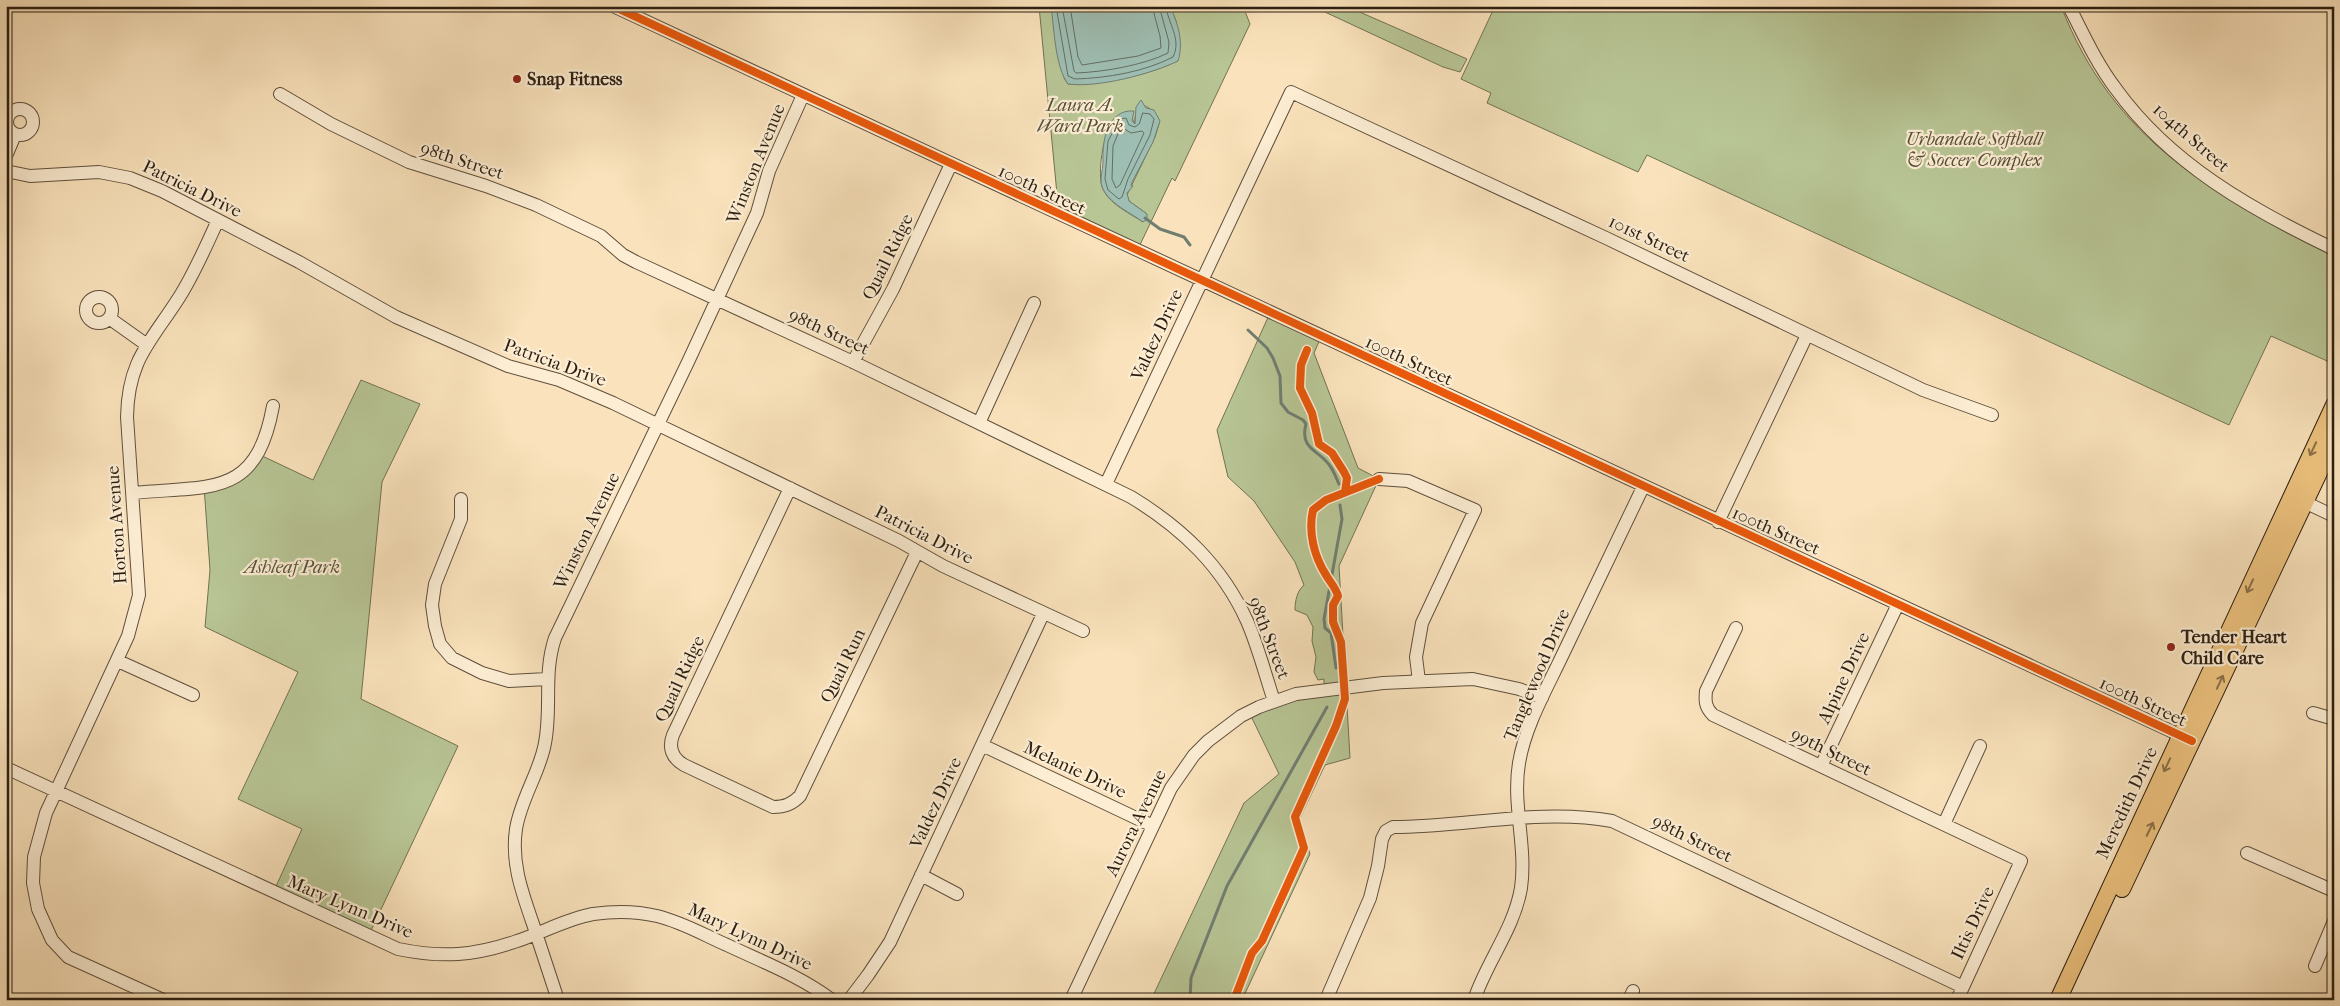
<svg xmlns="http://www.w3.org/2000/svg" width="2340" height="1006" viewBox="0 0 2340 1006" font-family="'IM FELL French Canon',serif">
	<rect width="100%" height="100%" fill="#fae3bc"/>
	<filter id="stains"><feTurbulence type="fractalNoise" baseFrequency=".004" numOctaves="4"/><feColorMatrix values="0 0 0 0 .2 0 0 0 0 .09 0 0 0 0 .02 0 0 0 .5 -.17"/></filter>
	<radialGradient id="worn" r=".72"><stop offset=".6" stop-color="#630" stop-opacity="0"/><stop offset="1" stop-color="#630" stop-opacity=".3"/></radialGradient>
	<!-- green -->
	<path fill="#b8c595" stroke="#727253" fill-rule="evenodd" d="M1039 6H1051L1064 78 1068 84H1075C1107 83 1149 75 1177 61L1176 21 1170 6H1186L1188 10 1189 6H1243L1250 24 1175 181 1172 178 1137 251 1059 215ZM1143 105 1149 108 1159 124 1155 137 1127 195 1129 201 1147 214 1143 222C1131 214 1111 205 1104 191 1096 179 1103 140 1109 127 1111 122 1119 117 1123 114L1132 118 1135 124V117Z
		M1248 6H1291L1250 12Z
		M1312 6H1346L1467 59 1460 72 1443 67Z
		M1495 6H2061C2113 141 2214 194 2334 257V364L2271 336 2229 425 1647 155 1638 172 1487 103 1491 93 1461 79Z
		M1270 313 1321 337 1314 353 1358 468 1379 479 1339 566 1350 758 1325 765 1299 820 1310 854 1242 1000H1151L1244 803 1279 774 1249 712 1324 690V679L1318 680 1314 672 1316 657 1312 641 1313 627 1307 615 1295 610C1295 601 1297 591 1304 585L1295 562 1254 501 1228 477 1217 430Z
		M361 380 420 404 382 482 361 699 458 746 368 937 273 893 302 829 238 799 298 672 205 627 210 570 204 486 217 484 258 454 313 480Z"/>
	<!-- water -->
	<path fill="#9ebeb3" stroke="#707e72" d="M1051 6H1170C1178 24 1184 42 1178 61 1151 74 1098 88 1068 84 1055 67 1054 27 1051 6Z
		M1141 100 1146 108 1154 110 1160 121 1153 142 1132 182 1131 186H1133L1127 193 1129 201 1147 214V219L1143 222C1131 213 1112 205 1104 191 1098 181 1103 171 1103 161 1102 140 1108 109 1134 111L1132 121 1135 124 1136 107Z"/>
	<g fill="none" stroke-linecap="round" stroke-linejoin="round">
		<!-- shore -->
		<path stroke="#646e62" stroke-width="1" d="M1056 6 1068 76 1075 79C1107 78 1144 72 1173 57 1182 39 1168 24 1166 6
			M1062 6 1074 71 1076 73C1104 72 1144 65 1168 53L1169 42 1159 6
			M1070 6 1078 57 1082 65 1138 56 1161 48 1160 36 1152 6
			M1143 113 1150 114 1154 119 1150 135 1128 179 1122 197 1119 199 1108 190 1105 179 1108 141 1120 119 1126 118 1129 125 1135 127 1139 124Z
			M1123 128 1131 133 1142 131 1144 133 1120 185 1116 188 1112 179 1113 146 1120 129Z"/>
		<!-- stream -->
		<path stroke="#707e72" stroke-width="3" d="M1145 218 1160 229 1184 237 1190 245
			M1248 330 1267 348 1273 358 1280 376 1281 403 1288 412 1303 420 1306 424C1299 450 1320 450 1330 466 1334 471 1336 478 1339 484
			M1336 668 1331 633 1325 628 1324 619 1342 519 1340 505
			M1190 1000 1191 978 1227 886 1327 707"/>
		<!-- minor casing -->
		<g stroke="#5f4f3c" stroke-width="14">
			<path id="minor" d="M613 6 2188 739
				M2069 6C2083 34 2097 64 2116 89 2170 164 2252 210 2334 249
				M280 94 331 124 409 162 486 186 536 205 601 236 623 255 636 262 853 362 1131 497C1182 528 1222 566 1247 621 1258 646 1265 674 1274 701
				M7 122a13 13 0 1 1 26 0a13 13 0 1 1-26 0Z
				M6 156 15 135
				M6 171 30 176 99 172 130 178 162 191 299 262 396 317 508 366 559 380 613 403 899 541 943 566 1083 631
				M86 310a13 13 0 1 1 26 0a13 13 0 1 1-26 0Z
				M109 318 147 345
				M853 362 893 289 951 164
				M979 423 1034 303
				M1379 479 1408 481 1475 510 1422 623 1416 657 1419 681
				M1106 484 1291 92 1606 238 1923 390 1992 415
				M790 488 673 735C668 748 672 758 684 765L773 807C785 807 792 804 800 796L917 552
				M133 493C211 485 256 499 273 406
				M461 499V519L435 584 432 605 435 626 440 644 452 658 482 673 509 681 547 679
				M2298 499 2334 516
				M1718 522 1807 335
				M1736 628 1706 691C1705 701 1705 707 1713 715L2021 861 1957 1000
				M118 661 193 695
				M2313 713 2334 719
				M982 745 1153 826
				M1821 766 1898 604
				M6 768 398 949C442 958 474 956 517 941 542 933 566 919 593 914 614 911 636 911 657 916 682 922 704 935 727 945 763 962 800 976 832 1000
				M1944 824 1980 746
				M2247 853 2334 891
				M921 875 957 894
				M2315 966 2334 921
				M163 1000 68 957 52 940 38 909 33 883 34 857 46 813 128 636 139 595 127 417C128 359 151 342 180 296 195 272 206 246 218 220
				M558 1000C550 975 541 949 533 924 522 892 511 863 516 829 521 798 540 772 545 743 552 707 543 674 555 638L688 362 757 213 769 171 803 95
				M849 1000 868 975 890 942 1043 614
				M1071 1000 1171 788 1194 755 1208 741 1241 716 1259 707 1296 694 1383 683 1473 679 1519 689 1542 698
				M1326 1000 1370 898 1378 866 1382 839 1386 831 1393 827C1466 827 1540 808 1612 821L1963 987
				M1474 1000C1487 961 1514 929 1521 888 1527 846 1512 805 1519 763 1525 726 1547 688 1563 654 1590 598 1616 543 1643 487
				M1629 1000 1633 991"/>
		</g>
		<!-- major casing -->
		<g stroke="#2b1e11" stroke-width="18">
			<path id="major" d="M2122 889 2334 441
				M2058 1000 2334 405"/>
		</g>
		<!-- minor -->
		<use href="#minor" stroke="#fcedd3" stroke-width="12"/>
		<!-- major -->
		<use href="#major" stroke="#edc27e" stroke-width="16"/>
		<!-- cycleway casing -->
		<g stroke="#fcedd3" stroke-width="11">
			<path id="cycleway" d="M613 6 2192 741
				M1307 350 1301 365 1300 388 1312 413 1319 444 1332 453 1344 472 1347 478 1345 492
				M1234 1000 1252 953 1262 941 1304 848 1295 817 1336 726 1345 699 1341 642 1333 622V605L1338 596C1336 588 1330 582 1326 575 1314 556 1308 532 1313 510L1326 500 1379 479"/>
		</g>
		<!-- cycleway -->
		<use href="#cycleway" stroke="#e8590c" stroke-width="8"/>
	</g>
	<!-- one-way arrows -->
	<defs><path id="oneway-shaft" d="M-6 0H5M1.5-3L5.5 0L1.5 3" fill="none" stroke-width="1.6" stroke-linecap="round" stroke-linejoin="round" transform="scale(1.25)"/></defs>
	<g stroke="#8c7048">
		<use href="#oneway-shaft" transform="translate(2313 449) rotate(115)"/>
		<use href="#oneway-shaft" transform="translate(2250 586) rotate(115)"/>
		<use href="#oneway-shaft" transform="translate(2220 682) rotate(-65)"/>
		<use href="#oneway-shaft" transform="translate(2167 765) rotate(115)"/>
		<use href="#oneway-shaft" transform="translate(2150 829) rotate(-64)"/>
	</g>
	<!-- markers -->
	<g fill="#8f2418" stroke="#fcedd3" stroke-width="2">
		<circle cx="517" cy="79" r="5"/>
		<circle cx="2171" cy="647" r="5"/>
	</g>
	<g text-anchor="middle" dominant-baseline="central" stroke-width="4.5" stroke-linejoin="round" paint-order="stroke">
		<!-- poi labels -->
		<g font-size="18" font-weight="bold" fill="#2b1e11" stroke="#fcedd3" text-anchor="start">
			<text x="527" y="79">Snap Fitness</text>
			<text x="2181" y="637">Tender Heart<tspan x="2181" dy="21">Child Care</tspan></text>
		</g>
		<!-- park labels -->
		<g font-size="18" font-style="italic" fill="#555039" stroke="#fcedd3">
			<text x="1080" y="105">Laura A.<tspan x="1080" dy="21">Ward Park</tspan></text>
			<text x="1974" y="139">Urbandale Softball<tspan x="1974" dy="21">&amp; Soccer Complex</tspan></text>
			<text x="292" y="567">Ashleaf Park</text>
		</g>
		<!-- street labels -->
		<g font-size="18" fill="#2b1e11" stroke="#fcedd3">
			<text transform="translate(2191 138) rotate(41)">104th Street</text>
			<text transform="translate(462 161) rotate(18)">98th Street</text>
			<text transform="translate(756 164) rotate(-68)">Winston Avenue</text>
			<text transform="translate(192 189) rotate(26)">Patricia Drive</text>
			<text transform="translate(1042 190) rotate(25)">100th Street</text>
			<text transform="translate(1649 239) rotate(25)">101st Street</text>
			<text transform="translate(888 257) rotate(-64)">Quail Ridge</text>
			<text transform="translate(829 332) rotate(25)">98th Street</text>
			<text transform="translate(1157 335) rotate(-65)">Valdez Drive</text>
			<text transform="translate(1409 361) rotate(25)">100th Street</text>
			<text transform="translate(555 363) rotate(20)">Patricia Drive</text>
			<text transform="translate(117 525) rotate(-94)">Horton Avenue</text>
			<text transform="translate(587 531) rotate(-64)">Winston Avenue</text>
			<text transform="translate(1776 531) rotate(24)">100th Street</text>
			<text transform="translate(924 535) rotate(27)">Patricia Drive</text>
			<text transform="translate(1269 638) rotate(69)">98th Street</text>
			<text transform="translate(843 666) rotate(-64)">Quail Run</text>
			<text transform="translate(1537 675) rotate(-67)">Tanglewood Drive</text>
			<text transform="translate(1844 678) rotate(-65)">Alpine Drive</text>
			<text transform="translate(680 679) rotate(-65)">Quail Ridge</text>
			<text transform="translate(2143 702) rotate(25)">100th Street</text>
			<text transform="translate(1831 752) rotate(26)">99th Street</text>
			<text transform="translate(1075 770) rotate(25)">Melanie Drive</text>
			<text transform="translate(936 803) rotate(-65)">Valdez Drive</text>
			<text transform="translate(2127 803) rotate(-65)">Meredith Drive</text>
			<text transform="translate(1136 823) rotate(-64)">Aurora Avenue</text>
			<text transform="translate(1692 839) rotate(26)">98th Street</text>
			<text transform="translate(350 907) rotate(23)">Mary Lynn Drive</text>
			<text transform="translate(1973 923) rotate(-65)">Iltis Drive</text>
			<text transform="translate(750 937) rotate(25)">Mary Lynn Drive</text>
		</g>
	</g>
	<!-- margin -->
	<rect width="2340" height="1006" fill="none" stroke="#fae3bc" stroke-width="25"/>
	<rect x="8" y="8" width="2325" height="991" fill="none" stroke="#2b1e11" stroke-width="2.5"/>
	<rect x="12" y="12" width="2315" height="981" fill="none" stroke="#2b1e11"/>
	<rect width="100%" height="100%" filter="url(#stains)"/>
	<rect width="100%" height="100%" fill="url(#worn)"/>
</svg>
